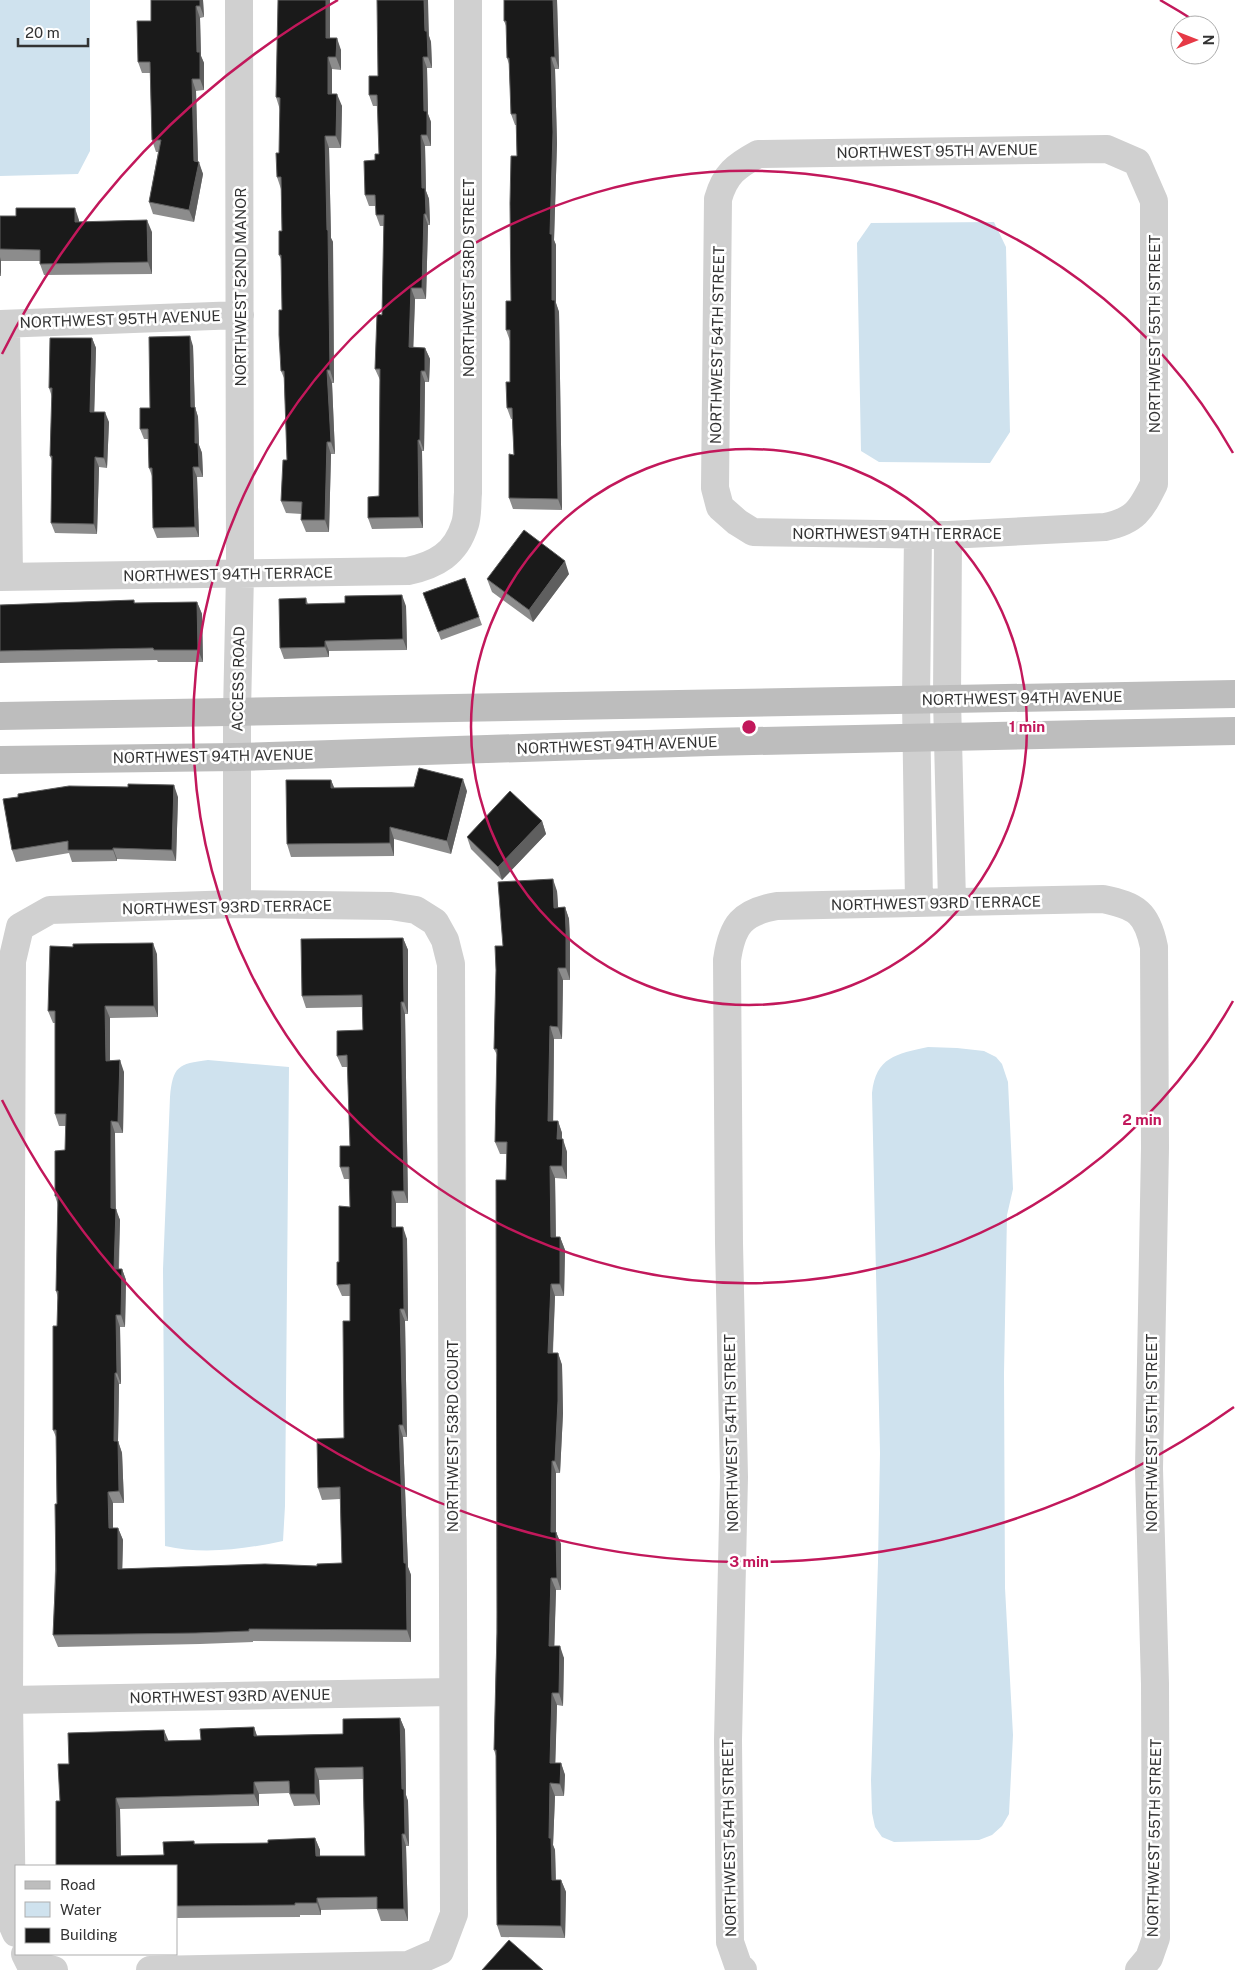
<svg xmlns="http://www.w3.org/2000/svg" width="1235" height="1970" viewBox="0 0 1235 1970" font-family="'Public Sans',sans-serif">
	<rect width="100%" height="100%" fill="#fff"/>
	<!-- water -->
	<path fill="#cfe2ee" d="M0 0H90V151L78 174 0 176Z
		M994 222 1006 247 1010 432 990 463 879 462 861 451 857 243 871 223Z
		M928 1047 957 1048 984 1051 996 1057 1002 1064 1008 1082 1013 1189 1007 1215 1004 1373 1005 1588 1013 1735 1009 1814 1002 1826 992 1835 979 1840 894 1842 882 1837 875 1827 872 1813 871 1780 878 1562 880 1453 872 1093C876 1057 896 1054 928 1047Z
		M208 1060 289 1067 285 1506 283 1541C245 1549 204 1555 165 1546L163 1269 170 1097C173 1066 178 1064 208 1060Z"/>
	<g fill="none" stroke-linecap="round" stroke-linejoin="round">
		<!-- street -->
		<path stroke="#d0d0d0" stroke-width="28" d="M1107 149 1137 162 1154 201V484C1141 510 1135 521 1105 527L948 535 753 532 737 522 720 507 715 488 718 199C725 174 736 166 758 154Z
			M0 324 240 315
			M6 324 9 577
			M918 535 916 700 919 903
			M948 535 947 699 952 902
			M0 577 408 571C436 565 456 554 465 524 468 515 467 503 468 493V0
			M237 904V712L240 574 239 0
			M9 1700 452 1692
			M16 1933 12 1924 9 1700 12 961 20 927 50 910 237 904 391 906 416 910 435 922 445 940 451 964 454 1914 440 1951 408 1965 150 1970
			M25 1954 30 1964 54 1970
			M743 1970 738 1965 730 1942 728 1740 734 1477 729 1243 727 960C732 925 742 912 777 906L1103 899C1137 906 1147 913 1154 947L1155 1148 1149 1469 1155 1684 1156 1938 1149 1958 1139 1970"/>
		<!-- secondary -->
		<path stroke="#bdbdbd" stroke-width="28" d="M0 716 1235 694
			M0 760 237 757 710 742 1235 731"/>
	</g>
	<!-- wall -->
	<path fill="#8c8c8c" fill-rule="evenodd" d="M203 0 204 17 200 18 201 56 204 63V90L196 91 198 162 203 174 194 222 153 214 149 202 158 152H156L152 140 150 73H142L138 62 151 21Z
		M330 0V38L341 50V70L332 69V94L342 106 341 148H329L331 238 333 242 334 383H332L335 454H331L329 532H306L301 520 302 514 286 513 281 501 287 460 284 378 281 371 282 310V261L279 255 282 231 281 189 277 177 279 153 280 110 276 97Z
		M504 0H557L559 69H555L557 143 554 240 556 245V303L559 312 562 510 513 509 509 498 514 455 512 419H511L507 408 510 382V341L506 330 511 301 517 156 516 125H515L511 114 509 64 507 58V28L504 21Z
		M429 36 431 42 432 68H427L428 114 431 122V146H425L426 191 429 199 430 225H428L426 299H415L413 347 425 348 430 359 429 382H425L424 451H422L423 528 372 529 368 518 379 496 380 380 375 369 382 315 384 226H380L376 215V206H369L365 195 375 160 379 154 378 106H373L369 95 378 76Z
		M0 216 79 220V222L152 232V274L44 275 40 264V261H1V276H0Z
		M92 338 96 348 94 412 109 422 107 468 99 467 97 534 55 533 51 523 52 461 50 456 52 397 49 388Z
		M193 346 195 407 198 417 199 445 202 453 203 477H197L199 537 157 538 153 528 152 476 149 468 148 439H144L140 429 150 408Z
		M569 574 533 622 492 592 487 579Z
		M465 578 482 625 441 640 423 593Z
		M306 598 308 604 406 606 407 650 329 651V657L284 659 280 648Z
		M134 600 135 603 197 602 202 614 203 662H158L157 660 0 663V605Z
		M331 780 334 788 467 791 451 854 394 839V856L291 857 287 844Z
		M178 797 176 861 117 859V861L72 862 69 853 16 862 12 850Z
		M542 821 546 834 502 880 471 849 467 837Z
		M557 891 558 907H565L569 919 570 943V980H563L562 1039H554L553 1121H558L562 1133V1139L567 1152V1179L555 1178 556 1237H560L565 1250 564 1296H555L553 1353H558L562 1365 563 1413 560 1473H556V1532L561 1544V1590H556L554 1646 564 1658 563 1706 557 1705 555 1763H561L565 1775 564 1796H555L553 1845 555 1850 556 1880H561L566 1892 565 1938 501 1937 497 1925 496 1756 494 1750 507 1154H500L495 1142 497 1055 494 1049Z
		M403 938 408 950V1014H405L408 1203H396V1227L407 1239 408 1321H405L407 1437H403L408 1567 411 1575V1642L253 1641V1642L200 1644 58 1647 53 1635 57 1504 56 1437 53 1430 58 1298 56 1291 58 1205 55 1196 65 1150 66 1126H59L55 1114V1023H53L48 1011 157 954 158 1017 110 1018V1060L124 1072 123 1133H115V1209L120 1220 119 1269H122L126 1280 125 1327H120L121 1384H119L118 1441 122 1453 124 1503H113V1528H118L123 1540 122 1569 317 1566 342 1563 340 1499 322 1500 318 1488 344 1438 350 1321V1296H342L337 1285 339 1262 350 1207V1179H344L340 1167 350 1146 348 1067H342L337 1056 363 1030 362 1007 306 1008 302 996Z
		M400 1718 405 1730 406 1795 408 1801 409 1846H406L408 1921H381L377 1909 321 1910V1915H300V1917L176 1918V1866H56L60 1801 69 1764 168 1741 201 1740 254 1727 257 1736 343 1734ZM363 1779 365 1856H320V1850L315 1838 268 1843 195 1844 194 1841 164 1855 121 1856 120 1809 259 1806V1794L289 1793 294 1806 320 1805 319 1780Z"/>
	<!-- shaded-wall -->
	<path fill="#5f5f5f" d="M200 0H203L204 17 200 6Z
		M326 0H330V50L326 38Z
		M424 0H428L429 36 431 42 432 68 428 57 425 31Z
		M553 0H557L559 69 555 57Z
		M196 6 200 18 201 56 204 63V90L200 79 197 52Z
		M337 38 341 50V70L336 57Z
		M328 57 332 69V106L328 94Z
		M423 57 427 68 428 114 431 122V146L427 135 424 111Z
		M551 57 555 69 557 143 554 240 556 245V303L559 312 562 510 558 499 550 234Z
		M192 79 196 91 198 166 199 162 203 174 194 222 189 210 194 161Z
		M337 94 342 106 341 148 336 136Z
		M421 135 425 146 426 191 429 199 430 225 426 214 422 188Z
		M325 136 329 148 331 238 333 242 334 383 330 370Z
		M75 208 79 220V233L75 222Z
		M424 214 428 225 426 299 422 288Z
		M147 220 152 232V274L148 262Z
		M0 257 1 261V276L0 272Z
		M411 288 415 299 413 358 409 347Z
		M190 336 193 346 195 417 191 407Z
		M92 338 96 348 94 422 90 412Z
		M425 348 430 359 429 382 425 371Z
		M327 370 332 383 335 454 331 442Z
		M421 371 425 382 424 451 420 440Z
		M195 407 198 417 199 445 202 453 203 477 199 467 195 443Z
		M105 412 109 422 107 468 104 458Z
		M418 440 422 451 423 528 419 517Z
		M327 442 331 454 329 532 325 520Z
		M95 457 99 467 97 534 94 524Z
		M193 467 197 477 199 537 195 527Z
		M565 561 569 574 533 622 529 610Z
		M402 595 406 606 407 650 403 639Z
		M197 602 202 614 203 662 198 650Z
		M325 641 329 651V657L325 647Z
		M463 779 467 791 451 854 447 841Z
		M331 780 336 792 331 788Z
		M174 785 178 797 176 861 172 850Z
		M542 821 546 834 502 880 498 867Z
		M390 827 394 839V856L390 843Z
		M113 848 117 859V861L113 850Z
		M553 879 557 891 559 920 554 908Z
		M565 907 569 919 570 943V980L566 968Z
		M403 938 408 950V1014L404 1002Z
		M153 943 157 954 158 1017 154 1006Z
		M558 968 563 980 562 1039 558 1027Z
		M401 1002 405 1014 408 1203 404 1191Z
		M105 1006 110 1018V1072L106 1061Z
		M550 1026 554 1039 553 1133 548 1121Z
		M120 1060 124 1072 123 1133 118 1122Z
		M111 1121 115 1133 116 1217V1209L120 1220 118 1280 114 1269 111 1208Z
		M558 1121 562 1133V1152L557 1139Z
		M563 1139 567 1152V1179L562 1166Z
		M550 1166 555 1178 556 1250 551 1237Z
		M392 1191 396 1203V1238L392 1227Z
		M403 1227 407 1239 408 1321 404 1309Z
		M560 1237 565 1250 564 1296 560 1284Z
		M122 1269 126 1280 125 1327 121 1315Z
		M551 1284 555 1296 552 1366 548 1353Z
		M400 1309 405 1321 407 1437 403 1425Z
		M116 1315 120 1327 121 1384 117 1373Z
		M558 1353 562 1365 563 1413 560 1473 555 1461Z
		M115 1373 119 1384 118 1441 122 1453 124 1503 119 1491 114 1441Z
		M399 1425 403 1437 408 1567 411 1575V1642L407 1630Z
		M552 1461 556 1473V1544L551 1532Z
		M108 1492 113 1503V1540L109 1528Z
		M118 1528 123 1540 122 1581 118 1569Z
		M556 1532 561 1544V1590L557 1578Z
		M551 1578 556 1590 554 1658 549 1646Z
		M560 1646 564 1658 563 1706 559 1693Z
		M552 1693 557 1705 555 1775 550 1763Z
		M400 1718 405 1730 406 1795 408 1801 409 1846 405 1834 402 1789Z
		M254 1727 258 1739 254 1736Z
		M164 1730 169 1742 165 1741Z
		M561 1763 565 1775 564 1796 560 1784Z
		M315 1768 319 1780 320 1805 315 1794Z
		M254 1782 259 1794V1806L254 1794Z
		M550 1783 555 1796 553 1845 555 1850 556 1892 552 1880 549 1838Z
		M116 1798 120 1809 121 1866 117 1856Z
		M402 1834 406 1846 408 1921 404 1909Z
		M315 1838 320 1850V1868L316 1856Z
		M561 1880 566 1892 565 1938 561 1926Z
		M317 1898 321 1910V1915L317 1903Z"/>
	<!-- building -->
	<path fill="#1a1a1a" stroke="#5f5f5f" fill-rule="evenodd" d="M151 0H200V6H196L197 52H200V79H192L194 161 199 162 189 210 149 202 161 140H152L150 62H138L137 21H151Z
		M278 0H326V38H337L336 57H328V94H337L336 136H325L327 230H328L330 370H327L331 442H327L325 520H301L302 502 281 501 283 460H287L284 371H281L279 335V310H282L281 255H279V231H282L281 177H277L276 153H279L280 98 276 97Z
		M377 0H424L425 31H427L428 57H423L424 111H427V135H421L422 188H425L426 214H424L422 288H411L409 347 425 348V371H421L420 440H418L419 517 368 518V497L379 496 380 369H375L377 314 382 315 384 215H376L375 195H365L364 161 375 160V154H379L377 95H369V76H378Z
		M504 0H553L555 57H551L553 132 550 234H552V300H555L558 499 509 498V454L514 455 512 408H507L506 382H510V330H506V301H511L510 203 511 156H517L516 114H511L509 58H507L506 21H504Z
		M16 208H75V222L147 220 148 262 40 264V250L0 249V216H16Z
		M190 336 191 407H195V443H198L199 467H193L195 527 153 528 152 468H149L148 429H140V408H150L149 337Z
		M50 338H92L90 412H105L104 458 95 457 94 524 51 523 52 456H50L52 388H49Z
		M524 530 565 561 529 610 487 579Z
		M465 578 479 617 438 632 423 593Z
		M402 595 403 639 325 641V647L280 648 279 599 306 598V604L345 603V596Z
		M134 600V603L197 602 198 650H154L153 648 0 651V605Z
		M419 768 463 779 447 841 390 827V843L287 844 286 780H331V788L414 787Z
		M128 784 174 785 172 850 113 848V850H68V841L12 850 3 799 18 797V794L69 786 128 787Z
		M510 791 542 821 498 867 467 837Z
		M553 879 554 908 565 907 566 930V968H558V1027L550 1026 548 1121H558L557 1139H563L562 1166H550L551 1237H560V1284H551L548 1353H558V1401L555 1461H552L551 1532H556L557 1578H551L549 1646H560L559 1693H552L550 1763H561L560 1784 550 1783 549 1838H551L552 1880H561V1926L497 1925 496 1750H494L497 1633 496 1180H506L507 1142H495L497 1049H494L496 970 495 946H503L498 882Z
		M403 938 404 1002H401L404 1191H392V1227H403L404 1309H400L403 1425H399L404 1563H406L407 1630 249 1629V1631L196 1633 53 1635 56 1571 55 1504H57L56 1430H53V1326H57L58 1291H56L58 1196H55V1151L65 1150 66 1114H55V1011H48L50 946 73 947V944L153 943 154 1006H105L106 1061 120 1060 118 1122 111 1121V1208L116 1209 114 1269H122L121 1315H116L117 1373H115L114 1441H118L119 1491 108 1492 109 1528H118V1569L265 1564 317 1566V1564L342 1563 340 1487 318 1488 317 1439 344 1438 343 1321H350V1284L337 1285V1262H339V1206L350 1207 349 1167H340V1146H350L347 1055 337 1056V1031L363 1030 362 995 302 996 301 939Z
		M400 1718 402 1789H404L405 1834H402L404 1909H377V1897L317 1898V1903H295V1905L176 1906V1866H56V1801H60L58 1764H69L68 1733 164 1730 165 1741 201 1740 200 1729 254 1727V1736L343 1734V1719ZM363 1767 365 1856H316L315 1838 268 1840V1843L194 1844V1841L163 1842 164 1855 117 1856 116 1798 254 1794V1782L289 1781 290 1794H315V1768Z
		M509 1940 543 1970H482Z"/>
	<!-- distance rings -->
	<g fill="none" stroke="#c2185b" stroke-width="2.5">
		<circle cx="749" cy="727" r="278"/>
		<path d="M1233 1001A556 556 0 1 1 1233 453"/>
		<path d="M1234 1407A835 835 0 0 1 2 1100M2 354A835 835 0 0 1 338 0M1160 0A835 835 0 0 1 1198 23"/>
	</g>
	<g text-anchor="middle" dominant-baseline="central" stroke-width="5" stroke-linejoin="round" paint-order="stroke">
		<!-- street labels -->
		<g font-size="15" fill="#333" stroke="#fff">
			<text transform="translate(937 151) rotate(-1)">NORTHWEST 95TH AVENUE</text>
			<text transform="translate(468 278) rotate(-90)">NORTHWEST 53RD STREET</text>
			<text transform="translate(240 287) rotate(-90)">NORTHWEST 52ND MANOR</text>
			<text transform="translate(120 319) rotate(-2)">NORTHWEST 95TH AVENUE</text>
			<text transform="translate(1154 334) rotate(-90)">NORTHWEST 55TH STREET</text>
			<text transform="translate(717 345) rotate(-89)">NORTHWEST 54TH STREET</text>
			<text x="897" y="533">NORTHWEST 94TH TERRACE</text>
			<text transform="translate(228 574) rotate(-1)">NORTHWEST 94TH TERRACE</text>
			<text transform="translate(238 679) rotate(-89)">ACCESS ROAD</text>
			<text transform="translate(1022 698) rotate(-1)">NORTHWEST 94TH AVENUE</text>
			<text transform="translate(617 745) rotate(-2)">NORTHWEST 94TH AVENUE</text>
			<text transform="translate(213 756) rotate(-1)">NORTHWEST 94TH AVENUE</text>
			<text transform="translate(936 903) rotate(-1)">NORTHWEST 93RD TERRACE</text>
			<text transform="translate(227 907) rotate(-1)">NORTHWEST 93RD TERRACE</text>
			<text transform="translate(731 1433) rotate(-91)">NORTHWEST 54TH STREET</text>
			<text transform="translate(1151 1433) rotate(-90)">NORTHWEST 55TH STREET</text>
			<text transform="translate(452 1436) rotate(-90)">NORTHWEST 53RD COURT</text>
			<text transform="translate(230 1696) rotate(-1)">NORTHWEST 93RD AVENUE</text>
			<text transform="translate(729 1838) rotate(-91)">NORTHWEST 54TH STREET</text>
			<text transform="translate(1154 1838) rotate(-89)">NORTHWEST 55TH STREET</text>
		</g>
	</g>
	<circle cx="749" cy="727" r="8" fill="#c2185b" stroke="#fff" stroke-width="2.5"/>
	<g font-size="15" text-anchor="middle" font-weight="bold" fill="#c2185b" stroke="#fff" stroke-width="5" stroke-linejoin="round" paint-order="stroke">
		<text x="1027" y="732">1 min</text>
		<text x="1142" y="1125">2 min</text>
		<text x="749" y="1567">3 min</text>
	</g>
	<!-- legend -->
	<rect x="15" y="1865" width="162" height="90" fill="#ffffff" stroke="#adadad"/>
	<rect x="25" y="1881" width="25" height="8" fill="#bdbdbd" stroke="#adadad"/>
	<text x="60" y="1890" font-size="15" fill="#333333">Road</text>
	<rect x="25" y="1902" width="25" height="15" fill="#cfe2ee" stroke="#adadad"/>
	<text x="60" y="1915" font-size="15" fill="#333333">Water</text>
	<rect x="25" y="1928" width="25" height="15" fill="#1a1a1a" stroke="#adadad"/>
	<text x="60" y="1940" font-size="15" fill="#333333">Building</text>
	<!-- north arrow -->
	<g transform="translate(1195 40) rotate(90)"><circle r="24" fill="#ffffff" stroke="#adadad"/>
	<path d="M0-4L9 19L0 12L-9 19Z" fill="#e63946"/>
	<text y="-8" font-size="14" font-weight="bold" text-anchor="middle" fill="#333333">N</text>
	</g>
	<!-- scale -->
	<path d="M18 38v8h70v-8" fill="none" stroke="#333333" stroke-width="2.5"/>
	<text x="25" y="38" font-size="15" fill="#333333" stroke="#ffffff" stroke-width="4" paint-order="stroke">20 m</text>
</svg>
